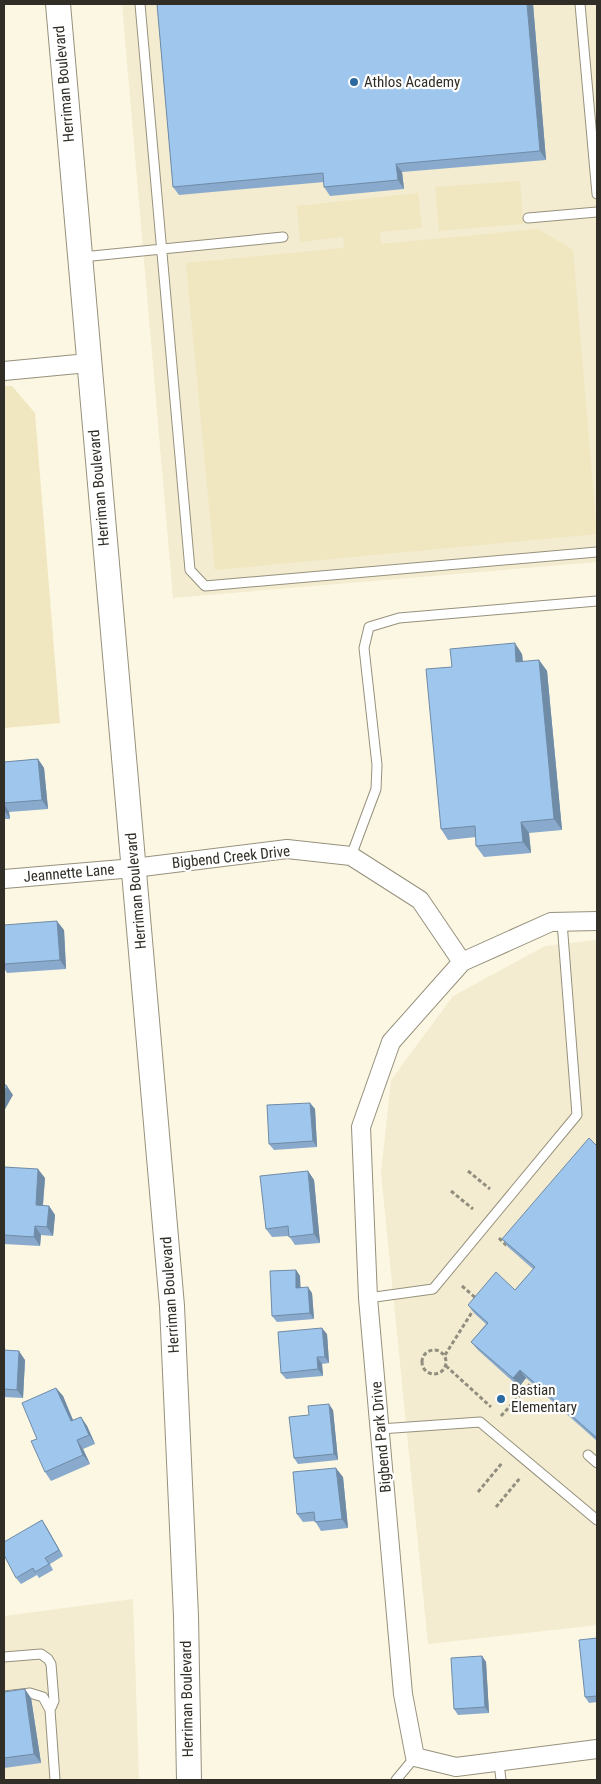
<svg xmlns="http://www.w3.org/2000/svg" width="601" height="1784" viewBox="0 0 601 1784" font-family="'Roboto Condensed',sans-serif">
	<rect width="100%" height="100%" fill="#fcf7e2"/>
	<!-- built -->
	<path fill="#f3ecd0" d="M122 4H597V562L173 598Z
		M597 940V1625L428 1644 381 1173 391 1080 453 996 545 946Z
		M133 1599 139 1780H4V1616Z"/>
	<!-- green -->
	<path fill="#f0e6bf" d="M520 181 523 224 439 231 435 187Z
		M418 193 422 228 380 232 381 244 538 229 573 250 597 534 215 570 186 263 344 248 343 237 300 242 297 206Z
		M4 386H12L35 413 60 723 4 728Z"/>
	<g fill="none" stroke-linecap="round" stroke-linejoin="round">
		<!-- service casing -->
		<g stroke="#96917d" stroke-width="11">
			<path id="service" d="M140 4 190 570 205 586 597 552
				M580 4 597 194
				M528 218 597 212
				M82 257 283 237
				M351 856 376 789 377 765 364 648 369 627 399 618 597 601
				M368 1298 433 1289 577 1115 562 922
				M380 1429 480 1422 597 1520
				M588 1455 597 1463
				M4 1657 41 1654 48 1659 51 1664 54 1701 50 1710
				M4 1696 30 1693 43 1697 50 1710 55 1780
				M499 1763 501 1780
				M396 1780 415 1757"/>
		</g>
		<!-- minor casing -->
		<g stroke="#96917d" stroke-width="20">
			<path id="minor" d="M4 371 88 363
				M4 879 134 868 287 849 351 856 420 900 462 962
				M597 921 551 922 462 962 391 1042 361 1127 368 1298 403 1694 415 1757 456 1767 597 1749"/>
		</g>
		<!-- secondary casing -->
		<g stroke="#96917d" stroke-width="26">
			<path id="secondary" d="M58 4 172 1306 186 1616 189 1780"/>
		</g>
		<!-- path -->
		<path stroke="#918e7f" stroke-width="3" stroke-dasharray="4 2.5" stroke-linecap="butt" d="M468 1171 490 1189
			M451 1191 473 1209
			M499 1238 508 1247
			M462 1286 477 1299
			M422 1362a12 12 0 1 1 24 0a12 12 0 1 1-24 0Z
			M445 1355 474 1309
			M446 1366 491 1407
			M501 1416 531 1383
			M478 1492 502 1463
			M496 1507 520 1478"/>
		<!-- service -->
		<use href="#service" stroke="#fff" stroke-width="9"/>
		<!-- minor -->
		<use href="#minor" stroke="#fff" stroke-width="18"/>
		<!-- secondary -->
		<use href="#secondary" stroke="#fff" stroke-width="24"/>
	</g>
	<!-- wall -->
	<path fill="#89aacc" d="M157 4H533L546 160 402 172 404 189 330 196 324 187V182L179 195 173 187Z
		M522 654 523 662 539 660 547 671 562 830 529 833 531 853 484 857 476 846V837L448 840 441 829 452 667Z
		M38 759 44 768 48 809 9 812 10 819H4V762Z
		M64 930 66 969 7 973 4 968V964Z
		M310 1103 315 1109 317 1147 274 1150 269 1144Z
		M597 1146V1441L526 1378 519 1387 478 1350 471 1342 486 1324 474 1313 468 1305 515 1290 533 1269 508 1247 502 1239Z
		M4 1167 45 1178 43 1206H49L55 1215 53 1236 41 1235 40 1246 4 1244Z
		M308 1171 314 1180 320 1243 295 1245 289 1236 272 1237 266 1229Z
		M296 1270 300 1276V1288L312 1293 314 1319 277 1322 272 1316Z
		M327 1334 329 1363 322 1364 323 1376 286 1379 281 1373Z
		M4 1350 25 1360 23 1398 4 1397Z
		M56 1388 63 1396 73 1420 81 1417 87 1426 95 1444 83 1449 90 1464 51 1481 45 1472 37 1439Z
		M333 1410 338 1460 298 1464 294 1458 309 1415Z
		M343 1477 348 1528 321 1531 315 1521 303 1522 297 1514Z
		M42 1520 63 1556 50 1564 53 1570 39 1578 37 1575 21 1584 16 1578Z
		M597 1638V1702L589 1703 585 1697Z
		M482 1656 486 1662 489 1713 458 1715 454 1709Z
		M4 1692 31 1698 41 1763 4 1768Z"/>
	<!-- shaded-wall -->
	<path fill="#6f8ba6" d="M527 4H533L546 160 540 151Z
		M396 164 402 172 404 189 398 180Z
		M515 643 522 654 524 673 516 662Z
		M539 660 547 671 562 830 554 819Z
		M38 759 44 768 48 809 42 800Z
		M4 804 9 812 10 819 4 810Z
		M521 822 529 833 531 853 523 842Z
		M57 921 64 930 66 969 60 960Z
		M7 1086 13 1095 4 1111V1092Z
		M310 1103 315 1109 317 1147 313 1141Z
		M38 1169 45 1178 42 1214 36 1205Z
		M308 1171 314 1180 320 1243 314 1234Z
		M49 1206 55 1215 53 1236 47 1227Z
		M35 1226 41 1235 40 1246 34 1237Z
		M296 1270 300 1276 301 1294 296 1288Z
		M308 1287 312 1293 314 1319 310 1313Z
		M322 1328 327 1334 329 1363 325 1357Z
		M19 1351 25 1360 23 1398 17 1390Z
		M317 1357 322 1364 323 1376 318 1369Z
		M520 1370 526 1378 519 1387 513 1378Z
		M56 1388 63 1396 77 1430 71 1421Z
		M329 1404 333 1410 338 1460 334 1454Z
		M81 1417 87 1426 95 1444 89 1435Z
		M77 1440 83 1449 90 1464 83 1455Z
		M336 1468 343 1477 348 1528 342 1519Z
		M42 1520 46 1526 63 1556 59 1550Z
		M482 1656 486 1662 489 1713 485 1707Z
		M25 1689 31 1698 41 1763 34 1754Z"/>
	<!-- building -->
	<path fill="#9fc6ed" stroke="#6f8ba6" d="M157 4H527L540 151 396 164 398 180 324 187 323 173 173 187Z
		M515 643 516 662 539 660 554 819 521 822 523 842 476 846 475 826 441 829 426 669 452 667 450 649Z
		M38 759 42 800 4 803V762Z
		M57 921 60 960 4 964V925Z
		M4 1084 7 1086 4 1092Z
		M310 1103 313 1141 269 1144 267 1105Z
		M589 1138 597 1146V1438L520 1370 513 1378 471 1342 488 1323 468 1305 496 1272 515 1290 535 1267 502 1239Z
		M4 1167 38 1169 36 1205 49 1206 47 1227 35 1226 34 1237 4 1235Z
		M308 1171 314 1234 289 1237 288 1226 266 1229 260 1176Z
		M296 1270V1288L308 1287 310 1313 272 1316 270 1271Z
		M322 1328 325 1357H317L318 1369 281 1373 278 1332Z
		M4 1350 19 1351 17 1390 4 1389Z
		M56 1388 71 1421 81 1417 89 1435 77 1440 83 1455 45 1472 31 1441 37 1439 22 1403Z
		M329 1404 334 1454 294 1458 289 1417 309 1415 308 1406Z
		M336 1468 342 1519 315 1522 314 1512 297 1514 293 1472Z
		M42 1520 59 1550 45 1558 49 1564 35 1572 33 1568 16 1578 4 1555V1542Z
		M597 1638V1696L585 1697 579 1640Z
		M482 1656 485 1707 454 1709 451 1658Z
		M25 1689 34 1754 4 1758V1692Z"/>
	<!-- markers -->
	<g fill="#2c69a0" stroke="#fff" stroke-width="2">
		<circle cx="354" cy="82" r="5"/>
		<circle cx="501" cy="1399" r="5"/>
	</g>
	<g text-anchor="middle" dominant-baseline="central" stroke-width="4.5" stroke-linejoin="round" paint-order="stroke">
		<!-- poi labels -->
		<g font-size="15" fill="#302e26" stroke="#fff" text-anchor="start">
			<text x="364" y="82">Athlos Academy</text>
			<text x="511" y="1390">Bastian<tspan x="511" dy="17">Elementary</tspan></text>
		</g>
		<!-- street labels -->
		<g font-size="15" fill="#302e26" stroke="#fff">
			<text transform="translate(64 84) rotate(-95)">Herriman Boulevard</text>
			<text transform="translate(99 488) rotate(-95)">Herriman Boulevard</text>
			<text transform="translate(231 857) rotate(-6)">Bigbend Creek Drive</text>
			<text transform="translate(69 873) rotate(-5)">Jeannette Lane</text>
			<text transform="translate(136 891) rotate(-95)">Herriman Boulevard</text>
			<text transform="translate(170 1295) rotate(-94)">Herriman Boulevard</text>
			<text transform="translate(381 1437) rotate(-95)">Bigbend Park Drive</text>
			<text transform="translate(187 1699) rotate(-91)">Herriman Boulevard</text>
		</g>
	</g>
	<!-- border -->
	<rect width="601" height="1784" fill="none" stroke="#302e26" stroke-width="10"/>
</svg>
